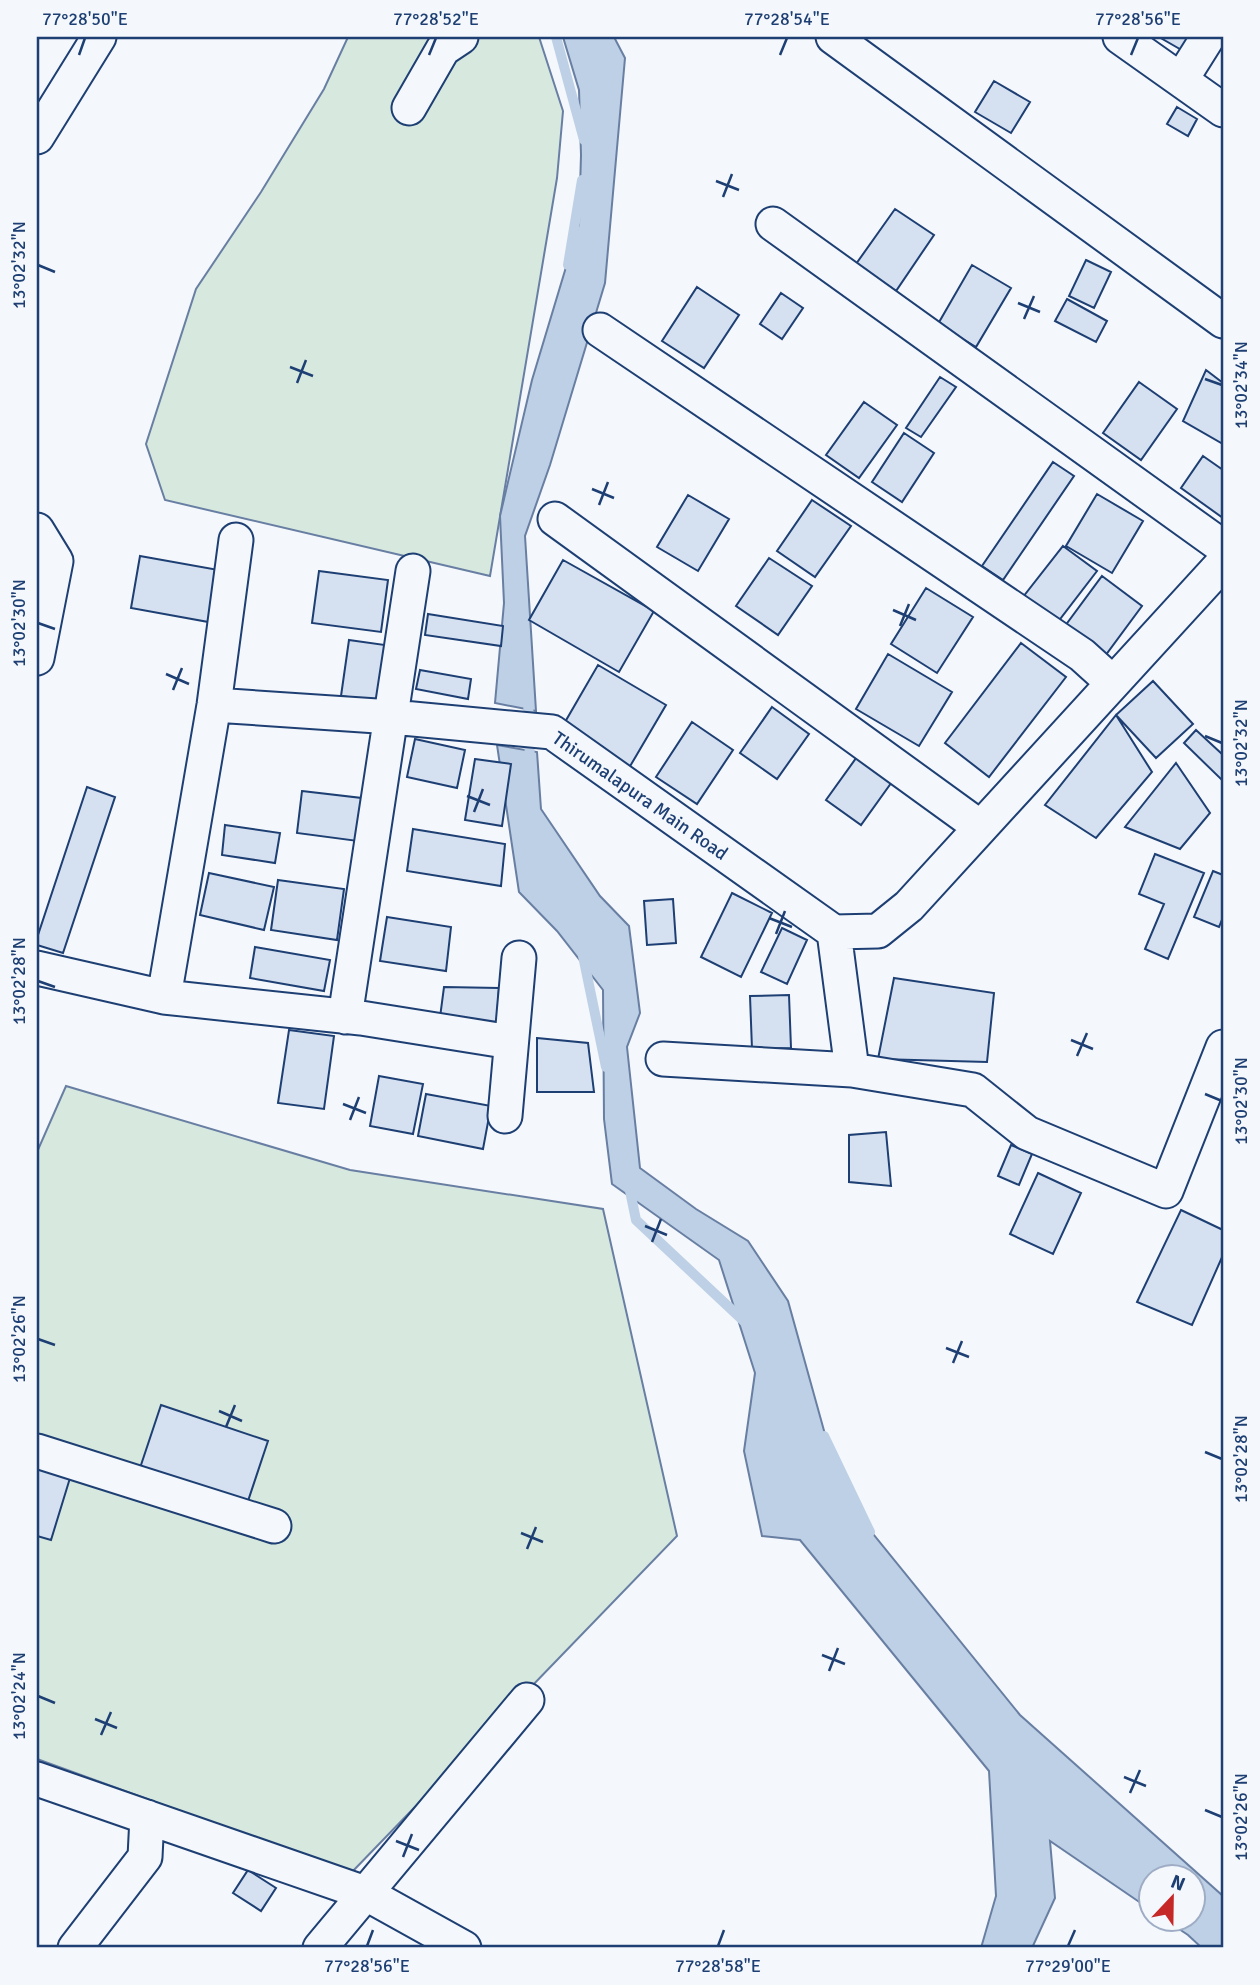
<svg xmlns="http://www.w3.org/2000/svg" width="1260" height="1985" viewBox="0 0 1260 1985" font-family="Signika,sans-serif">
	<rect width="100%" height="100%" fill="#f4f7fb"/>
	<!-- green -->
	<path fill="#d7e8df" stroke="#687fa3" stroke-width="2" d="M348 37H539L563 111 557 178 490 576 165 500 146 444 196 289 261 192 324 89Z
		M66 1086 350 1170 603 1209 677 1536 351 1873 37 1759V1152Z"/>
	<!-- water -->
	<path fill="#bed0e5" stroke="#687fa3" stroke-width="2" d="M563 37H614L625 58 605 283 550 465 525 536 536 711 495 703 504 603 500 516 532 380 579 224 581 155 579 90Z
		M497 745 537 752 541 809 600 896 629 926 640 1013 627 1047 640 1168 696 1209 748 1241 788 1301 828 1445 865 1524 1020 1715 1223 1896V1948H1202L1188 1935 1164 1919 1194 1918V1876H1152L1151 1910 1050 1841 1055 1898 1032 1948H981L996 1896 989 1771 800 1540 762 1536 744 1451 755 1373 719 1260 612 1184 604 1119 603 990 557 931 519 892Z"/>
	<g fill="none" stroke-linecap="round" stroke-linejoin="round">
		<!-- stream -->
		<path stroke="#bed0e5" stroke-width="10" d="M556 37 584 140
			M568 265 582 180
			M528 697 530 765
			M583 956 606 1067
			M629 1186 636 1220 747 1324
			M824 1436 870 1532"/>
	</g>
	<!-- building -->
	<path fill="#d5e0f0" stroke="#1d3f73" stroke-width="2" d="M1159 37H1194L1185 52Z
		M994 81 1030 102 1011 133 975 112Z
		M1177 107 1197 119 1188 136 1167 124Z
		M895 209 934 235 896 291 856 264Z
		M1086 260 1111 272 1094 308 1069 296Z
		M972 265 1011 288 976 347 938 324Z
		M697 287 739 315 704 368 662 341Z
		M781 293 803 308 782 339 760 324Z
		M1067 299 1107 321 1096 342 1055 321Z
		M1206 370 1223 383V444L1183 421Z
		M940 377 956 387 921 437 906 428Z
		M1139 382 1177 409 1141 460 1103 433Z
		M864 402 897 425 859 478 826 455Z
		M904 433 934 453 902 502 872 482Z
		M1203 456 1223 470V518L1181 488Z
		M1053 462 1074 476 1003 580 982 566Z
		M1097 494 1143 521 1112 573 1066 546Z
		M688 495 729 519 698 571 657 547Z
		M812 500 851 526 815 577 777 551Z
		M1063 546 1097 571 1057 623 1023 597Z
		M140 556 224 571 214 623 131 608Z
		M769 558 812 586 778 635 736 606Z
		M563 560 654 611 619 672 529 620Z
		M319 571 388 580 381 632 312 623Z
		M1102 576 1142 606 1105 656 1065 626Z
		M926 588 973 617 937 673 891 644Z
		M428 614 503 626 501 646 425 635Z
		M349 640 385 645 378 701 341 696Z
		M1021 643 1066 677 989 777 945 743Z
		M888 654 952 692 919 746 856 709Z
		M598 665 666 705 629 768 561 729Z
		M420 670 471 679 468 699 416 689Z
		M1153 681 1193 724 1156 758 1116 715Z
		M772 707 809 734 777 779 740 753Z
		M1116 715 1152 772 1096 838 1045 805Z
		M692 722 733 750 697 804 656 777Z
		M1196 730 1223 755V781L1184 743Z
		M415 739 465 750 457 788 407 777Z
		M859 754 894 779 861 825 826 800Z
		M475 759 511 764 502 826 465 820Z
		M1176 763 1210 813 1180 849 1125 827Z
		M87 787 115 797 63 953 37 945V938Z
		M302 791 370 799 365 842 297 833Z
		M225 825 280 833 275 863 222 855Z
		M413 829 505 844 501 886 407 871Z
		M1155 854 1204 873 1168 959 1145 949 1164 904 1139 894Z
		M1213 871 1223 875V917L1219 927 1194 917Z
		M209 873 274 887 264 930 200 915Z
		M278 880 344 889 337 940 271 930Z
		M732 893 772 913 741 977 701 957Z
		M673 899 676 943 647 945 644 901Z
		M387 917 451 927 446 971 380 961Z
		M782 928 807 940 787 984 761 972Z
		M255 947 330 960 324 991 250 978Z
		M894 978 994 993 987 1062 878 1059Z
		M444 987 499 988 496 1033 439 1025Z
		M789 995 791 1048 752 1049 750 996Z
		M289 1030 334 1036 324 1109 278 1103Z
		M537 1038 588 1043 594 1092H537Z
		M379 1076 423 1084 413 1134 370 1126Z
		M426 1094 491 1106 483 1149 418 1136Z
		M886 1132 891 1186 849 1182V1135Z
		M1011 1145 1032 1154 1019 1185 998 1176Z
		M1038 1173 1081 1193 1053 1254 1010 1234Z
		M1181 1210 1223 1230V1255L1192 1325 1137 1302Z
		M161 1405 268 1441 244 1513 137 1477Z
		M37 1453 74 1465 51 1540 37 1536Z
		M248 1870 276 1888 261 1911 233 1893Z"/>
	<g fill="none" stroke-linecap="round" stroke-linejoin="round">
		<!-- minor casing -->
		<g stroke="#1d3f73" stroke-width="37">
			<path id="minor" d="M833 37 1223 321
				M1120 37 1223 110
				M1181 80 1208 37
				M409 108 443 49 461 37
				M37 137 99 37
				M773 224 1223 547
				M600 330 1082 655 1113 683
				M555 519 980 827
				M37 530 56 561 37 658
				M214 705 392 717 552 732 834 932
				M834 932 852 1070 973 1090 1027 1133 1166 1191 1223 1047
				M834 932 878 931 909 906 1223 563
				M37 968 164 997 361 1018 511 1042
				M164 997 214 705 236 540
				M345 1017 413 571
				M663 1059 852 1070
				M505 1116 519 958
				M37 1451 274 1526
				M37 1779 365 1893 464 1948
				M75 1948 145 1857 147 1817
				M320 1948 527 1700"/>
		</g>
		<!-- minor -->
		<use href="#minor" stroke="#f4f7fb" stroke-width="33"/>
	</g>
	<!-- ticks -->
	<path fill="none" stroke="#1d3f73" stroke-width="2.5" d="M79 55 85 38M429 55 436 38M780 55 787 38M1131 55 1138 38M716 181 739 190M723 197 732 174M38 265 55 272M1018 303 1040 312M1024 319 1034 296M290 367 313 376M1205 379 1222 385M297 383 306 360M592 489 614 498M599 505 608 482M893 610 916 620M38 623 55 629M900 626 909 604M166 674 189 684M173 690 182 668M1205 736 1222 743M467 796 490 805M474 812 483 789M769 918 792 927M776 934 785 911M38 981 55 987M1071 1040 1093 1049M1077 1056 1087 1033M1205 1094 1222 1101M343 1104 366 1113M350 1120 359 1097M645 1226 667 1235M652 1242 661 1219M38 1339 55 1345M946 1348 969 1357M953 1363 962 1341M219 1411 242 1421M226 1427 235 1405M1205 1452 1222 1459M521 1533 543 1542M527 1549 536 1527M822 1655 845 1664M829 1671 838 1648M38 1696 55 1703M95 1719 117 1728M101 1735 111 1712M1124 1777 1146 1786M1130 1793 1140 1770M1205 1810 1222 1817M396 1841 419 1850M403 1857 412 1834M367 1946 373 1930M718 1946 724 1930M1068 1946 1075 1930"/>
	<g text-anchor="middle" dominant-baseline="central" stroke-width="5" stroke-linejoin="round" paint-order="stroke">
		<!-- street labels -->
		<g font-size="19" fill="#1d3f73" stroke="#f4f7fb">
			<text transform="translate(640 796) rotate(35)">Thirumalapura Main Road</text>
		</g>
	</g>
	<!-- border -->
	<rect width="1260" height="1985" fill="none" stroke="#f4f7fb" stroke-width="77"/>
	<!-- north arrow -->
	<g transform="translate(1172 1898) rotate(22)"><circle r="33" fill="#f4f7fb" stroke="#9eadc5" stroke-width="2"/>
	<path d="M0-5L12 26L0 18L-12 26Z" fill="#c62828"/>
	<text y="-10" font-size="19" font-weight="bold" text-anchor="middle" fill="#1d3f73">N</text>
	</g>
	<rect x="38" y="38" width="1184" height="1908" fill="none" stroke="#1d3f73" stroke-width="2.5"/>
	<g font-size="18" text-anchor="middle" fill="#1d3f73">
		<text x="85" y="25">77°28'50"E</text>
		<text x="436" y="25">77°28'52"E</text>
		<text x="787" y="25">77°28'54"E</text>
		<text x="1138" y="25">77°28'56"E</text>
		<text transform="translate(19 265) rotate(-90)" y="6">13°02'32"N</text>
		<text transform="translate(1241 385) rotate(-90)" y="6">13°02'34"N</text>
		<text transform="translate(19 623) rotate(-90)" y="6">13°02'30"N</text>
		<text transform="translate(1241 743) rotate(-90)" y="6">13°02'32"N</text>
		<text transform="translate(19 981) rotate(-90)" y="6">13°02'28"N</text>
		<text transform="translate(1241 1101) rotate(-90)" y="6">13°02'30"N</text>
		<text transform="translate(19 1339) rotate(-90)" y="6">13°02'26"N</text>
		<text transform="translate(1241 1459) rotate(-90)" y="6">13°02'28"N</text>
		<text transform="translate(19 1696) rotate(-90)" y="6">13°02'24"N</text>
		<text transform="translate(1241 1817) rotate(-90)" y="6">13°02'26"N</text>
		<text x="367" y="1972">77°28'56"E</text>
		<text x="718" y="1972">77°28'58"E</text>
		<text x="1068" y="1972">77°29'00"E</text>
	</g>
</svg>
